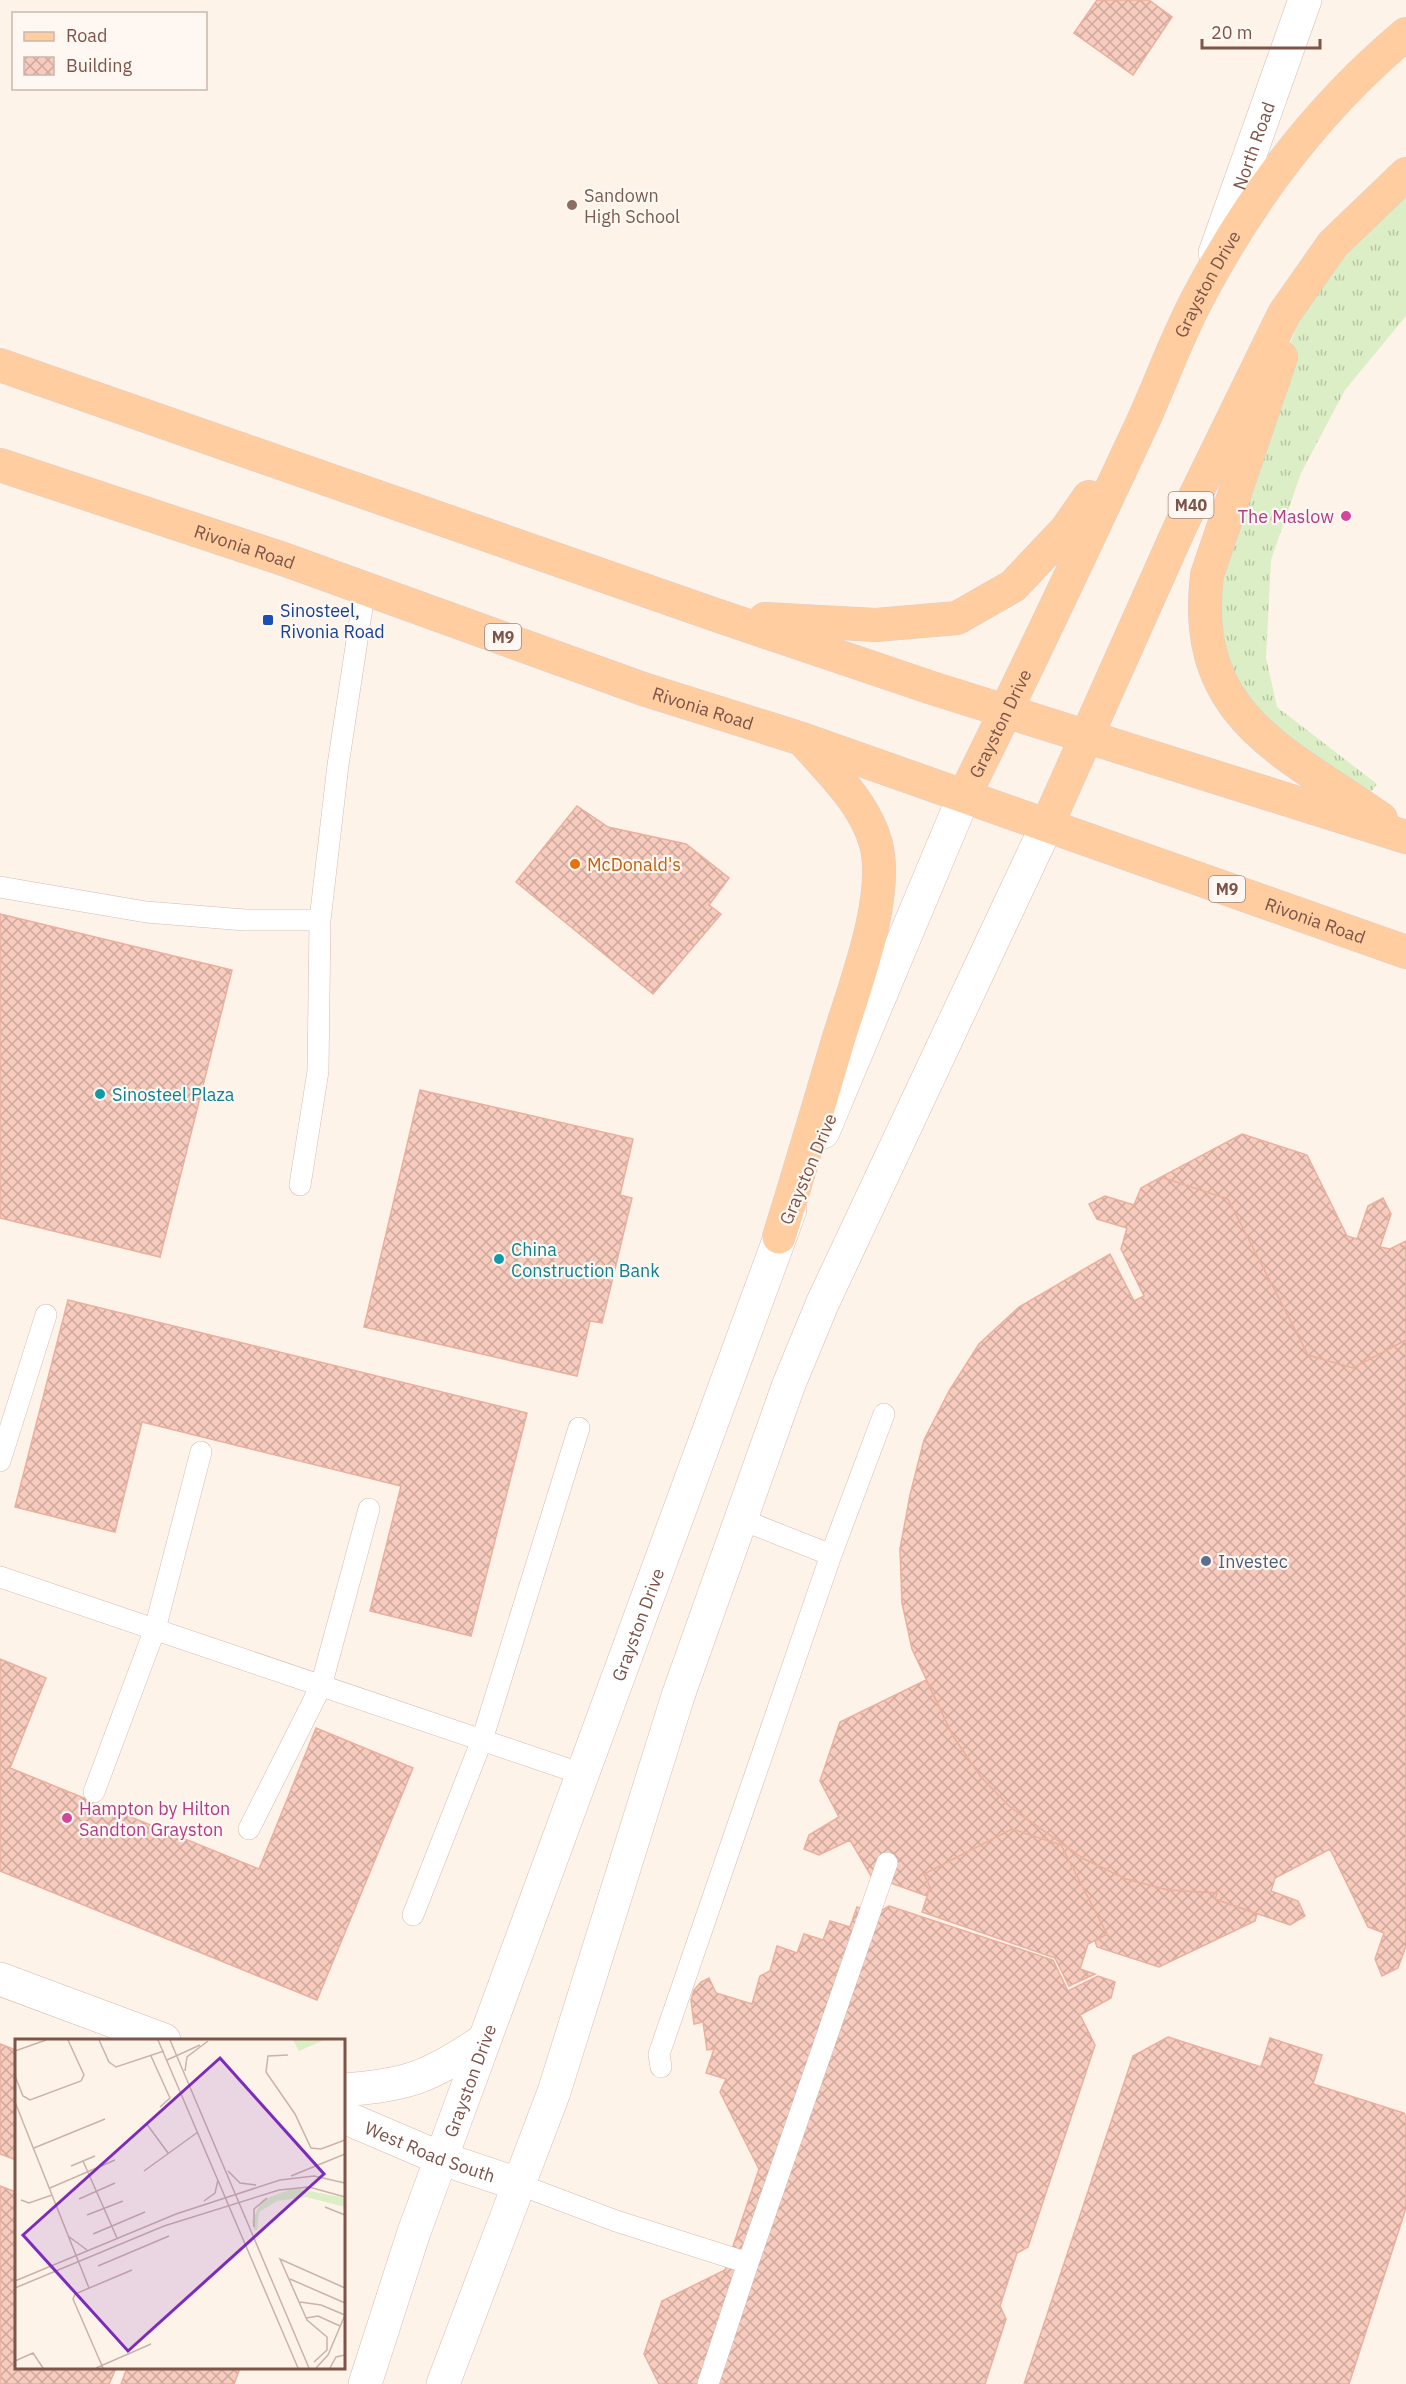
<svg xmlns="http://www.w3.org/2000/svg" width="1406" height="2384" viewBox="0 0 1406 2384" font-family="'IBM Plex Sans',sans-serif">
	<defs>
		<pattern id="grass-tufts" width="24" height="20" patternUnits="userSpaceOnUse" patternTransform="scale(1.5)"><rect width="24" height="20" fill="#dceec5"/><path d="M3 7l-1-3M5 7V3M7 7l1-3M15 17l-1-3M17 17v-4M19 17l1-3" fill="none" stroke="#b8c3a2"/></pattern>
		<pattern id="building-cross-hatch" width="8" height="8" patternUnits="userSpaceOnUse" patternTransform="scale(1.5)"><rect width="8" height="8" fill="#f7ccbe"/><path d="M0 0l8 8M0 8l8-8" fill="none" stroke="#cda89c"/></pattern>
	</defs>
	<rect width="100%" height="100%" fill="#fef3e9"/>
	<!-- grass -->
	<path fill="url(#grass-tufts)" d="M1406 180V316L1345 390 1301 473 1271 560 1266 658 1277 707 1377 784 1358 809 1227 711 1212 542 1315 280Z"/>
	<!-- building -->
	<path fill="url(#building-cross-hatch)" stroke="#ebaf9d" stroke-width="1.5" d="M1097 0H1149L1172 17 1133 75 1074 33Z
		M577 806 608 827 686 844 729 878 709 905 721 914 653 994 516 882Z
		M0 914 232 970 160 1257 0 1218Z
		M420 1090 633 1139 620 1195 632 1198 602 1323 590 1321 577 1376 364 1327Z
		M1242 1134 1307 1155 1347 1236 1357 1239 1368 1206 1383 1198 1391 1214 1380 1247 1390 1249 1406 1241V1340L1353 1368 1308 1355 1228 1199 1161 1177Z
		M1161 1177 1228 1199 1308 1355 1353 1368 1406 1340V1946L1398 1968 1382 1976 1375 1959 1384 1933 1368 1927 1330 1849 1275 1878 1271 1891 1298 1901 1305 1916 1290 1925 1215 1899 1217 1893 1168 1890 1126 1879 1084 1859 1044 1831 1010 1807 981 1777 953 1736 912 1649 902 1603 900 1549 910 1495 924 1440 949 1391 979 1344 1019 1307 1110 1254 1134 1301 1144 1296 1121 1249 1127 1228 1097 1219 1089 1204 1105 1196 1134 1205 1141 1188Z
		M68 1300 527 1413 471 1636 370 1611 401 1486 142 1422 115 1532 15 1507Z
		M0 1659 46 1678 10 1768 259 1869 316 1728 413 1768 317 2000 0 1871Z
		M926 1680 953 1736 981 1777 1010 1807 1084 1859 1126 1879 1168 1890 1217 1893 1215 1899 1257 1914 1255 1921 1159 1967 1097 1947 1095 1941 1107 1934 1061 1845 1012 1829 924 1874 930 1887 927 1896 871 1876 850 1840 819 1855 804 1849 809 1835 839 1817 820 1781 840 1722Z
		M1012 1829 1061 1845 1107 1934 1088 1944 1080 1969 1095 1974 1069 1986 1055 1958 922 1912 930 1887 924 1874Z
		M889 1906 1053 1960 1068 1991 1098 1976 1115 1982 1111 1998 1080 2015 1095 2045 1028 2247 1017 2253 1000 2306 1006 2319 985 2384H659L644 2354 662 2301 725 2270 759 2169 720 2092 726 2079 706 2073 714 2049 707 2050 703 2022 694 2024 691 2000 694 1990 701 1982 709 1978 716 1993 752 2004 760 1976 770 1971 777 1946 797 1953 804 1934 823 1940 830 1921 850 1927 857 1907 877 1913Z
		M1168 2037 1261 2067 1270 2038 1322 2055 1313 2084 1404 2113 1406 2118V2208L1349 2384H1024L1133 2056Z
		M0 2044 16 2050V2160L0 2154Z
		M0 2186 16 2192V2368H116L109 2384H0Z
		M127 2368H240L234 2384H121Z"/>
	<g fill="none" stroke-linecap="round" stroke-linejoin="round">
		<!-- lane casing -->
		<g stroke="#d5bbb0" stroke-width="22">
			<path id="lane" d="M0 887 146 912 245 920H320
				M300 1185 318 1071 320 920 338 765 365 588
				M0 1461 46 1315
				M740 1519 831 1555
				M0 1577 582 1774
				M94 1792 155 1629 201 1452
				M249 1829 321 1686 369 1509
				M413 1915 482 1740 579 1428
				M661 2067 659 2054 831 1555 884 1414
				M518 2184 616 2221 748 2263
				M708 2384 748 2263 887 1863"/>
		</g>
		<!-- street casing -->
		<g stroke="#d5bbb0" stroke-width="34">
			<g id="street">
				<path id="s1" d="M1215 253 1305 0"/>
				<path d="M0 1979 164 2040"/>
				<path id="s2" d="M344 2117 440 2158 518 2184"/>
			</g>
		</g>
		<!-- secondary casing -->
		<g stroke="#dabcaf" stroke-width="34">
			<g id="secondary">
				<path d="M823 1132 964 796"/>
				<path d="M344 2090C408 2085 430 2077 484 2040"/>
				<path id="s3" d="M365 2384 414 2232 790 1210"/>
				<path d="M443 2384 554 2092 678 1696 789 1384 823 1302 1047 825"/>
			</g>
		</g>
		<!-- primary casing -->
		<g stroke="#dbcfcc" stroke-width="34">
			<g id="primary">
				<path d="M1281 357 1207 575C1190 716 1283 750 1381 819"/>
				<path d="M0 365 713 614 932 688 1406 837"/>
				<path id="s4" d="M0 465 286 560 643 689 802 739 1406 952"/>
				<path d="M765 619 876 625 957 618 1013 586 1066 530 1089 497"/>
				<path id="s5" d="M964 796C1024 676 1081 554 1138 432 1160 386 1176 337 1201 292 1253 194 1321 105 1406 34"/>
				<path d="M1047 825 1181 525 1284 314 1333 244 1406 174"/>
				<path d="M779 1237C799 1173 818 1108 837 1044 853 990 890 899 876 844 865 803 830 771 803 740"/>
			</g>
		</g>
		<!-- lane -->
		<use href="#lane" stroke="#fff" stroke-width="21"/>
		<!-- street -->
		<use href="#street" stroke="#fff" stroke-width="33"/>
		<!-- secondary -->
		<use href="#secondary" stroke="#fff" stroke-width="33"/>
		<!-- primary -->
		<use href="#primary" stroke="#ffcda0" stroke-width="33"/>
	</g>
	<!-- markers -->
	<circle fill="#8d6e63" stroke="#fff8f2" stroke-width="2" cx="572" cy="205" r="6"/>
	<g fill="#d1479c" stroke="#fff8f2" stroke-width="2">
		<circle cx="1346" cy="516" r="6"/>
		<circle cx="67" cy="1818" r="6"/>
	</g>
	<rect fill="#1a4fb4" stroke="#fff8f2" stroke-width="2" x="262" y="614" width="12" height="12" rx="3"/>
	<circle fill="#e8710a" stroke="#fff8f2" stroke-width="2" cx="575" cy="864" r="6"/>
	<g fill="#0f9aa8" stroke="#fff8f2" stroke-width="2">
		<circle cx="100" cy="1094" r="6"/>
		<circle cx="499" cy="1259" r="6"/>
	</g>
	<circle fill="#5c6f8a" stroke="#fff8f2" stroke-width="2" cx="1206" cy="1561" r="6"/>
	<g text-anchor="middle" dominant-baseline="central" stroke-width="4.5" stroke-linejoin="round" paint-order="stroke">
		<!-- shield labels -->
		<g fill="#fff8f2" stroke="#a4857c" stroke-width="1.5">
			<rect x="1168.5" y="492" width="45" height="26" rx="4.5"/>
			<rect x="485" y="624" width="36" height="26" rx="4.5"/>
			<rect x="1209" y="876" width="36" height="26" rx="4.5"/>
		</g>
		<g font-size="16" font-weight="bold" fill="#7d5449">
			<text x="1191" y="505">M40</text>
			<text x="503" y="637">M9</text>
			<text x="1227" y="889">M9</text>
		</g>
		<!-- street labels -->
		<g font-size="18" fill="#7d5449" stroke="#fff8f2">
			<text stroke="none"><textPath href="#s1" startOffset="114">North Road</textPath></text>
			<text stroke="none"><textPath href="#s5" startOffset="567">Grayston Drive</textPath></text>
			<text stroke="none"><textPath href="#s4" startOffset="258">Rivonia Road</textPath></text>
			<text stroke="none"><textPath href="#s4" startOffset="744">Rivonia Road</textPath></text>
			<text stroke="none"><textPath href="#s5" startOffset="81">Grayston Drive</textPath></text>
			<text stroke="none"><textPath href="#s4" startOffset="1392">Rivonia Road</textPath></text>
			<text transform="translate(808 1169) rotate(-67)">Grayston Drive</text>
			<text stroke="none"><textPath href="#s3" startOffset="807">Grayston Drive</textPath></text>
			<text stroke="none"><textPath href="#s3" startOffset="321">Grayston Drive</textPath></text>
			<text stroke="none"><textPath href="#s2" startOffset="93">West Road South</textPath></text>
		</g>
		<!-- education labels -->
		<g font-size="18" fill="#785e54" stroke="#fff8f2" text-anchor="start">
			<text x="584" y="195">Sandown<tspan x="584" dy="21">High School</tspan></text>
		</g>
		<!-- hotel labels -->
		<g font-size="18" fill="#b23c85" stroke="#fff8f2" text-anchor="end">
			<text x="1334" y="516">The Maslow</text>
			<text x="79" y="1808" text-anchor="start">Hampton by Hilton<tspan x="79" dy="21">Sandton Grayston</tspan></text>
		</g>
		<!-- transit labels -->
		<g font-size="18" fill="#164399" stroke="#fff8f2" text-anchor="start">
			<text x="280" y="610">Sinosteel,<tspan x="280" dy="21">Rivonia Road</tspan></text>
		</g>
		<!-- food labels -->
		<g font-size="18" fill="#c56008" stroke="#fff8f2" text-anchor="start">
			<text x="587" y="864">McDonald's</text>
		</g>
		<!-- culture labels -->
		<g font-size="18" fill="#0d838f" stroke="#fff8f2" text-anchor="start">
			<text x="112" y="1094">Sinosteel Plaza</text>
			<text x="511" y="1249">China<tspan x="511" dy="21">Construction Bank</tspan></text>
		</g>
		<!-- service labels -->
		<g font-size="18" fill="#4e5e75" stroke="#fff8f2" text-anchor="start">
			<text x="1218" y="1561">Investec</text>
		</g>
	</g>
	<!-- overview -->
	<g transform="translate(15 2039)">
		<rect width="330" height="330" fill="#fef3e9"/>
		<path d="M279 149 330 159V168L291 158 262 162 244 173 242 191H239L237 182 247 161Z" fill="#dceec5"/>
		<path d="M278 1H309L284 12Z" fill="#dceec5"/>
		<path fill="none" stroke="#cab3a9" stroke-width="1.5" d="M84 1 94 23 101 28 149 12M143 1 283 329M155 1 294 329M0 12 31 1M273 16 253 17 251 33 280 75 296 109 306 110 330 101M136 17 155 59 145 68M152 21 185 6M170 32 172 18 193 2M0 37 8 57 15 61 66 42 69 36 53 1M0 63 74 249M131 84 153 114M19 109 90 80M68 122 102 199M56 127 80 117M129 132 183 93M213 132 225 144 241 146M276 137 330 115M35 149 100 121M64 160 100 144M6 161 14 164 37 156M189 162 200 154 203 141M310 168 330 176M72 176 108 162M239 188V170L252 159M78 195 130 173M53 197 72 211M83 227 154 197M275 240 330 264M0 242 161 175 265 141 299 137 330 144M0 249 149 187 264 151 294 148 330 158M285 263 306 266 330 276 313 316 301 329M291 279 303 277 325 287M0 322 18 314 28 329M299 323 312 311V298L292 281 265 220 330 249M81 329 136 305M88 329 58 260 60 255 117 231M315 329 321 318 330 316"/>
		<path fill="#7b2cbf" fill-opacity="0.15" stroke="#7b2cbf" stroke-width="3" d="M205 19 309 135 113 312 8 196Z"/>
		<rect width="330" height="330" fill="none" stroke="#7d5449" stroke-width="3"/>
	</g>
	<!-- legend -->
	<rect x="12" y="12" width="195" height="78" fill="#fff8f2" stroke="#cbb6ae" stroke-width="1.5"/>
	<rect x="24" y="32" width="30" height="9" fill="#ffcda0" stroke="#cbb6ae" stroke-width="1.5"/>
	<text x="66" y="42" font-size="18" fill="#7d5449">Road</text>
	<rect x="24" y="57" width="30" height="18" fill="url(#building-cross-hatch)" stroke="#cbb6ae" stroke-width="1.5"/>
	<text x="66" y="72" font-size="18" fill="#7d5449">Building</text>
	<!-- scale -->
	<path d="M1202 39v9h118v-9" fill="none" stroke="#7d5449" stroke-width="3"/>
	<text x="1211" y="39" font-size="18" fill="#7d5449" stroke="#fff8f2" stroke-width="4.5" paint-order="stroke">20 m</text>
</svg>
